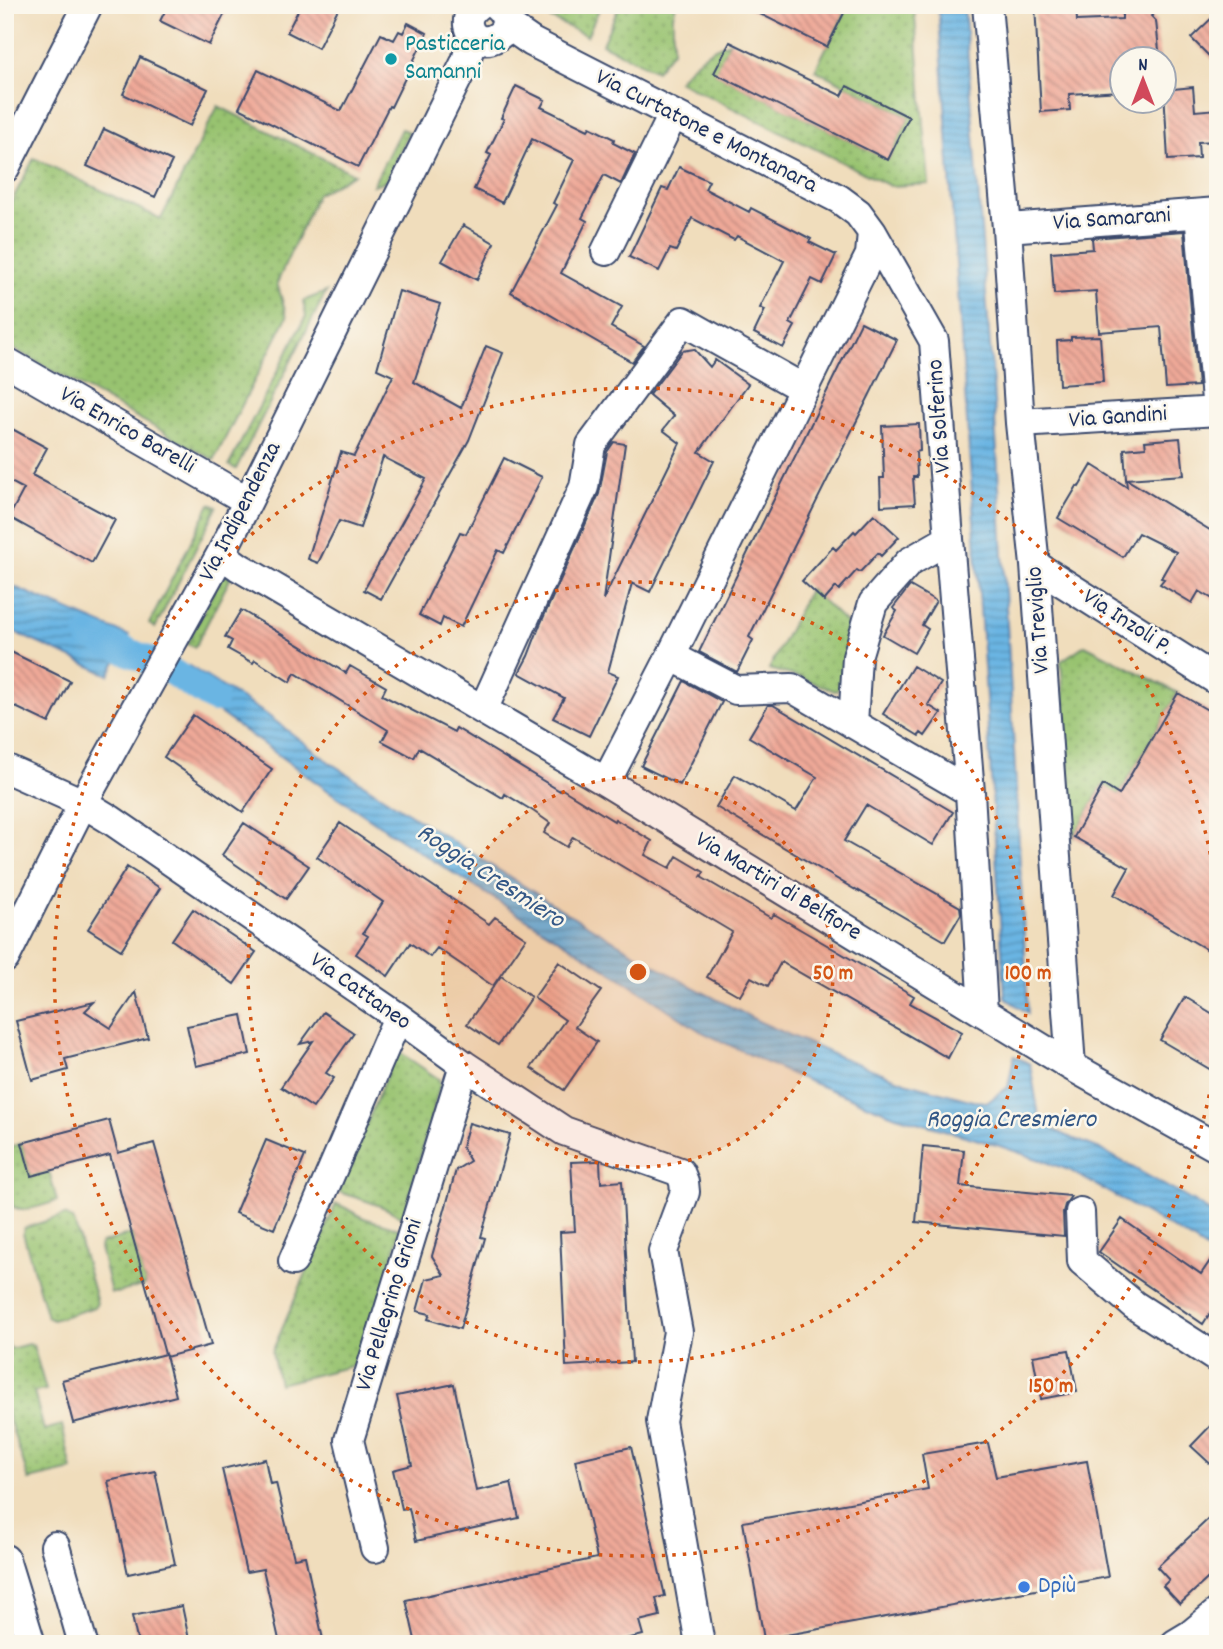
<svg xmlns="http://www.w3.org/2000/svg" width="1223" height="1649" viewBox="0 0 1223 1649" font-family="Dekko,sans-serif">
	<defs>
		<pattern id="green-dots" width="8" height="8" patternUnits="userSpaceOnUse" patternTransform="scale(1.75)"><rect width="8" height="8" fill="#98c370"/><path d="M2 2h.1M6 6h.1" fill="none" stroke="#7b9f5f" stroke-width="1.8" stroke-linecap="round"/></pattern>
		<pattern id="water-rules" width="6" height="5" patternUnits="userSpaceOnUse" patternTransform="scale(1.75)"><rect width="6" height="5" fill="#6bb5e3"/><path d="M0 2.5h6" fill="none" stroke="#5794bb"/></pattern>
		<pattern id="building-back-hatch" width="6" height="6" patternUnits="userSpaceOnUse" patternTransform="scale(1.75)"><rect width="6" height="6" fill="#efa998"/><path d="M-1 5l2 2M0 0l6 6M5-1l2 2" fill="none" stroke="#c18a7f"/></pattern>
	</defs>
	<rect width="100%" height="100%" fill="#fbf7ec"/>
	<filter id="ink" filterUnits="userSpaceOnUse"><feTurbulence type="fractalNoise" baseFrequency=".0143" numOctaves="2"/><feDisplacementMap in="SourceGraphic" scale="14" xChannelSelector="R" yChannelSelector="G"/><feConvolveMatrix kernelMatrix="1 2 1 2 8 2 1 2 1" color-interpolation-filters="sRGB"/></filter>
	<filter id="wash" filterUnits="userSpaceOnUse"><feTurbulence type="fractalNoise" baseFrequency=".00686" numOctaves="4" result="noise"/><feDisplacementMap in="SourceGraphic" scale="28" xChannelSelector="R" yChannelSelector="G"/><feGaussianBlur stdDeviation="1.57" result="paint"/><feColorMatrix in="noise" values="0 0 0 0 0 0 0 0 0 0 0 0 0 0 0 0 0 1.4 0 .05"/><feComposite in="paint" operator="in"/></filter>
	<g filter="url(#wash)">
		<rect width="100%" height="100%" fill="#f0ddbc"/>
		<!-- green -->
		<path fill="url(#green-dots)" stroke="#5a7967" stroke-width="2" d="M538 5H601L587 36 535 11Z
			M620 5H676L673 16V50L656 71 602 44Z
			M848 5H914L929 184 890 186 678 81C693 63 707 49 730 42L715 73 888 160 909 117 815 70Z
			M218 106 354 174 317 194 277 283 287 317 214 460 5 344V214L34 158 161 219Z
			M401 129 409 132 386 181 373 185Z
			M326 292 236 469 229 465 306 316 303 301Z
			M210 504 217 507 155 628 149 624Z
			M223 573 231 577 195 647 187 644Z
			M810 588 851 628 843 683 839 688 835 691 799 677 769 669Z
			M1085 645 1178 693 1119 795 1102 786 1074 837 1061 661Z
			M399 1052 439 1079 440 1085 404 1216C397 1216 395 1213 389 1210 373 1202 356 1198 339 1192L395 1054Z
			M22 1143 31 1175 49 1171 57 1201C43 1205 26 1213 13 1207L5 1180V1149Z
			M336 1204C348 1207 356 1216 367 1219 379 1223 390 1224 400 1230L364 1363 279 1384 272 1352Z
			M65 1215 72 1220 75 1225 97 1303 95 1307 53 1320 47 1317 23 1233 24 1228Z
			M132 1234 146 1285 116 1293H111L100 1248 101 1243Z
			M5 1333 10 1349 28 1344 33 1345 46 1390 34 1392 44 1430 62 1425 72 1470 29 1480 5 1407Z"/>
		<!-- water -->
		<path fill="url(#water-rules)" stroke="#4372a0" stroke-width="2" d="M938 5H964L993 384 1010 675 1028 1013 1005 998 983 651Z
			M5 583 129 636 109 675 5 628Z
			M189 666 266 714 329 762 430 827 564 911 689 985 760 1022 830 1053 905 1082 973 1101 988 1102 1008 1087 1014 1056 1030 1064 1040 1122 1064 1135 1100 1149 1194 1202 1218 1217V1257L1189 1238 1069 1170 1000 1146 896 1116 786 1072 700 1031 619 977 412 847 330 792 200 699 178 687Z"/>
		<g fill="none" stroke-linecap="round" stroke-linejoin="round">
			<!-- canal -->
			<path stroke="#6bb5e3" stroke-width="28" d="M89 635 164 667 214 699"/>
		</g>
		<g id="blocks">
			<!-- building -->
			<path fill="url(#building-back-hatch)" d="M168 5H229L209 45 160 21Z
				M301 5H340L318 48 287 32Z
				M742 5H848L827 47Z
				M1035 5H1076L1077 21 1122 19V5H1162L1151 16 1156 21 1160 60H1122V91L1069 94 1070 110 1041 112Z
				M1218 12V65L1191 38Z
				M408 23 427 33 391 107 389 106 358 167 239 108 258 70 341 111 381 34 394 40 399 31 403 33Z
				M730 42 842 96 847 86 909 117 888 160 714 73Z
				M140 57 208 89 190 126 123 94Z
				M516 86 545 100 541 107 588 130 590 127 614 139 613 143 635 154 621 184 604 175 582 218 587 221 561 273 622 307 611 327 644 346 632 362 511 292 557 205 553 203 574 160 532 139 502 203 474 189 491 155 487 153 504 119 501 118Z
				M1193 87 1195 111 1218 109V141L1198 142 1199 158 1168 160 1164 90Z
				M104 129 172 161 155 197 87 166Z
				M679 167 709 181 705 189 749 212 751 208 811 239 809 242 836 255 822 284 812 279 790 323 795 326 783 348 754 333 765 310 760 308 784 261 737 236 734 240 692 218 676 251 670 249 659 271 629 257 662 188 668 190Z
				M463 225 494 243 477 280 442 261Z
				M1184 231 1198 386 1166 388 1161 327 1099 332 1096 291 1054 294 1051 252 1093 249 1092 238Z
				M399 291 440 304 414 382 461 408 486 346 503 353 469 440 381 599 364 590 426 479 383 457 360 528 339 521 318 563 308 559 341 452 354 456 393 376 377 369Z
				M861 322 897 340 749 637 753 640 737 672 699 652Z
				M1100 336 1103 382 1059 385 1057 341 1071 340V337Z
				M694 349 710 367 715 360 748 384 699 452 714 461 650 592 632 583 608 672 618 676 589 736 553 718 564 698 519 673 528 656 540 625 599 494 607 452 614 442 625 444 603 600 680 443 663 430 674 416 649 395 682 351Z
				M919 424 920 451 916 452 917 477H913L915 504 881 506 880 478H884L882 426Z
				M5 425 47 448 32 475 115 520 92 563 9 517 24 489 5 479Z
				M1180 438 1184 475 1126 479 1124 449 1146 447 1145 441Z
				M504 458 542 477 504 553 498 550 461 627 443 618 440 626 419 615 460 532 466 534Z
				M1092 465 1127 487 1126 479 1218 535V602L1199 591 1192 603 1160 584 1164 579 1161 578 1176 552 1138 533 1123 557 1058 518 1077 486 1079 487Z
				M874 514 899 537 881 556 878 553 860 572 857 570 839 590 836 587 824 601 802 581 833 547 836 550 854 531 856 533Z
				M910 586 936 601 922 625 928 629 914 653 883 635 897 611 893 608Z
				M241 610 346 673 350 666 386 687 382 695 454 732 456 728 560 791 562 789 614 821 615 819 652 841 645 855 670 868 677 856 704 872 701 877 771 918 774 914 914 996 910 1003 962 1032 948 1058 781 962 768 986 751 977 740 996 707 977 732 932 573 837 567 847 544 833 550 823 533 811 505 794 503 798 419 748 414 758 382 741 388 730 295 673 290 682 255 660 253 663 228 649 232 641 225 637Z
				M5 649 70 681 49 723 5 702Z
				M913 666 941 683 928 705 941 713 925 736 921 733 919 736 883 714Z
				M684 681 722 702 680 785 641 766Z
				M1178 693 1218 716V956L1114 895 1129 868 1074 837 1103 785 1119 795Z
				M768 705H773L953 812 933 845 866 805 844 841 960 907 961 914 945 941 859 891V892L716 807 735 775 796 811 817 777 749 737Z
				M193 715 272 769 243 812 164 757Z
				M244 823 309 866 286 899 222 855Z
				M340 823 489 924 495 917 526 938 493 986 437 948 430 957 410 943 388 976 356 954 368 936 363 933 383 902 317 857Z
				M127 867 160 888 121 950 88 929Z
				M193 909 256 952 234 984 172 940Z
				M559 962 601 991 575 1027 597 1042 564 1090 531 1068 565 1020 534 998Z
				M501 976 531 997 498 1045 467 1024Z
				M136 992 148 1038 65 1059 68 1070 32 1080 16 1021 94 1002 85 1011 111 1028Z
				M1185 997 1218 1017V1074L1160 1040Z
				M323 1012 354 1033 326 1073 334 1078 313 1108 281 1087 313 1041 300 1044Z
				M242 1015 250 1054 196 1066 187 1026Z
				M109 1120 118 1153 154 1143 211 1345 166 1357V1355L176 1396 73 1423 62 1380 165 1354 110 1155 31 1176 22 1143Z
				M469 1123 510 1135 481 1237 485 1238 460 1329 428 1319 430 1314 417 1311 426 1279 444 1275 432 1256 456 1170 470 1161 462 1147Z
				M266 1140 305 1156 274 1229 235 1213Z
				M923 1146 964 1150 960 1186 1071 1196 1065 1205 1063 1212 1064 1236 916 1222Z
				M598 1161H600L601 1183 622 1181 632 1362 566 1366 560 1232 575 1231 571 1162Z
				M1122 1219 1201 1274 1218 1249V1318L1210 1313 1203 1324 1099 1252Z
				M1069 1350 1077 1392 1041 1399 1033 1356Z
				M454 1384 476 1491 511 1483 519 1518 416 1541 409 1508 402 1509 393 1470 412 1465 397 1396Z
				M1218 1418V1471L1191 1446Z
				M988 1443 996 1477 1087 1461 1108 1577 764 1639 743 1522 928 1489 922 1454Z
				M631 1447 665 1596 656 1598 660 1616 639 1621 643 1635 605 1644H416L406 1600 597 1558 575 1460Z
				M265 1459 270 1484 276 1483 294 1558 305 1556 324 1644H280L263 1569 246 1572 222 1469Z
				M155 1471 175 1564 128 1574 108 1481Z
				M1218 1510V1569L1180 1604 1163 1586 1169 1580 1157 1567Z
				M182 1606 190 1644H138L132 1616Z"/>
		</g>
	</g>
	<g filter="url(#ink)">
		<use href="#blocks" fill-opacity="0" stroke="#3b496c" stroke-width="2"/>
		<g fill="none" stroke-linecap="round" stroke-linejoin="round">
			<!-- minor casing -->
			<g stroke="#3b496c" stroke-width="32">
				<path id="minor" d="M478 5C471 10 467 16 468 25 475 58 527 31 496 5
					M987 5 1007 228 1020 423 1035 565 1071 1066
					M506 24 532 42 839 199 858 213 872 232 934 341 949 539 970 792 983 1012
					M5 168 88 5
					M1199 214 1217 411
					M1007 228 1218 212
					M606 251 673 115
					M5 361 248 501
					M1020 423 1218 411
					M221 554 239 567 606 782 1071 1066 1218 1148
					M1035 565 1218 681
					M671 656 736 690 792 688 970 792
					M483 710 584 487 591 445 683 321 804 389
					M853 724 857 657 873 603 909 562 949 539
					M5 768 83 803 111 820 398 1017 464 1065 564 1131 680 1172 684 1182 685 1192 663 1251 678 1332 661 1421 700 1644
					M606 782 671 656 859 277 870 255 872 232
					M5 958 83 803 221 554 248 501 466 61 473 35
					M1080 1212 1082 1261 1134 1305 1218 1359
					M293 1261 398 1017
					M55 1546 83 1644
					M375 1548 349 1440 464 1065
					M5 1559 31 1644
					M1175 1644 1190 1635 1218 1612"/>
			</g>
			<!-- minor -->
			<use href="#minor" stroke="#fff" stroke-width="28"/>
		</g>
	</g>
	<!-- distance rings -->
	<circle cx="638" cy="972" r="195" fill="#d45514" fill-opacity=".12"/>
	<g fill="none" stroke="#d45514" stroke-width="3.5" stroke-dasharray="3.5 7">
		<circle cx="638" cy="972" r="195"/>
		<circle cx="638" cy="972" r="390"/>
		<path d="M1218 1043A584 584 0 1 1 1218 901"/>
	</g>
	<!-- markers -->
	<circle fill="#0f9aa8" stroke="#fbf7ec" stroke-width="2.5" cx="391" cy="59" r="7"/>
	<circle fill="#3f7fe0" stroke="#fbf7ec" stroke-width="2.5" cx="1024" cy="1587" r="7"/>
	<g text-anchor="middle" dominant-baseline="central" stroke-width="5" stroke-linejoin="round" paint-order="stroke">
		<!-- culture labels -->
		<g font-size="24" fill="#0d838f" stroke="#fbf7ec" text-anchor="start">
			<text x="405" y="45">Pasticceria<tspan x="405" dy="28">Samanni</tspan></text>
		</g>
		<!-- street labels -->
		<g font-size="24" fill="#1b2f5e" stroke="#fbf7ec">
			<text transform="translate(706 132) rotate(27)">Via Curtatone e Montanara</text>
			<text transform="translate(1112 220) rotate(-4)">Via Samarani</text>
			<text transform="translate(940 416) rotate(-94)">Via Solferino</text>
			<text transform="translate(1118 418) rotate(-4)">Via Gandini</text>
			<text transform="translate(127 431) rotate(30)">Via Enrico Barelli</text>
			<text transform="translate(241 512) rotate(-63)">Via Indipendenza</text>
			<text transform="translate(1039 620) rotate(-94)">Via Treviglio</text>
			<text transform="translate(1127 623) rotate(33)">Via Inzoli P.</text>
			<text transform="translate(778 887) rotate(31)">Via Martiri di Belfiore</text>
			<text transform="translate(360 992) rotate(35)">Via Cattaneo</text>
			<text transform="translate(390 1305) rotate(-73)">Via Pellegrino Grioni</text>
		</g>
		<!-- shop labels -->
		<g font-size="24" fill="#366cbe" stroke="#fbf7ec" text-anchor="start">
			<text x="1038" y="1587">Dpiù</text>
		</g>
		<!-- water labels -->
		<g font-size="26" font-style="italic" fill="#335786" stroke="#fbf7ec">
			<text transform="translate(490 877) rotate(33)">Roggia Cresmiero</text>
			<text x="1011" y="1120">Roggia Cresmiero</text>
		</g>
	</g>
	<circle cx="638" cy="972" r="10" fill="#d45514" stroke="#fbf7ec" stroke-width="3.5"/>
	<g font-size="21" text-anchor="middle" font-weight="bold" fill="#d45514" stroke="#fbf7ec" stroke-width="5" stroke-linejoin="round" paint-order="stroke">
		<text x="833" y="979">50 m</text>
		<text x="1028" y="979">100 m</text>
		<text x="1051" y="1392">150 m</text>
	</g>
	<!-- margin -->
	<rect width="1223" height="1649" fill="none" stroke="#fbf7ec" stroke-width="28"/>
	<!-- north arrow -->
	<g transform="translate(1143 80)"><circle r="33" fill="#fbf7ec" stroke="#a1a7b3" stroke-width="2"/>
	<path d="M0-5L12 26L0 18L-12 26Z" fill="#d1495b"/>
	<text y="-10" font-size="19" font-weight="bold" text-anchor="middle" fill="#1b2f5e">N</text>
	</g>
</svg>
